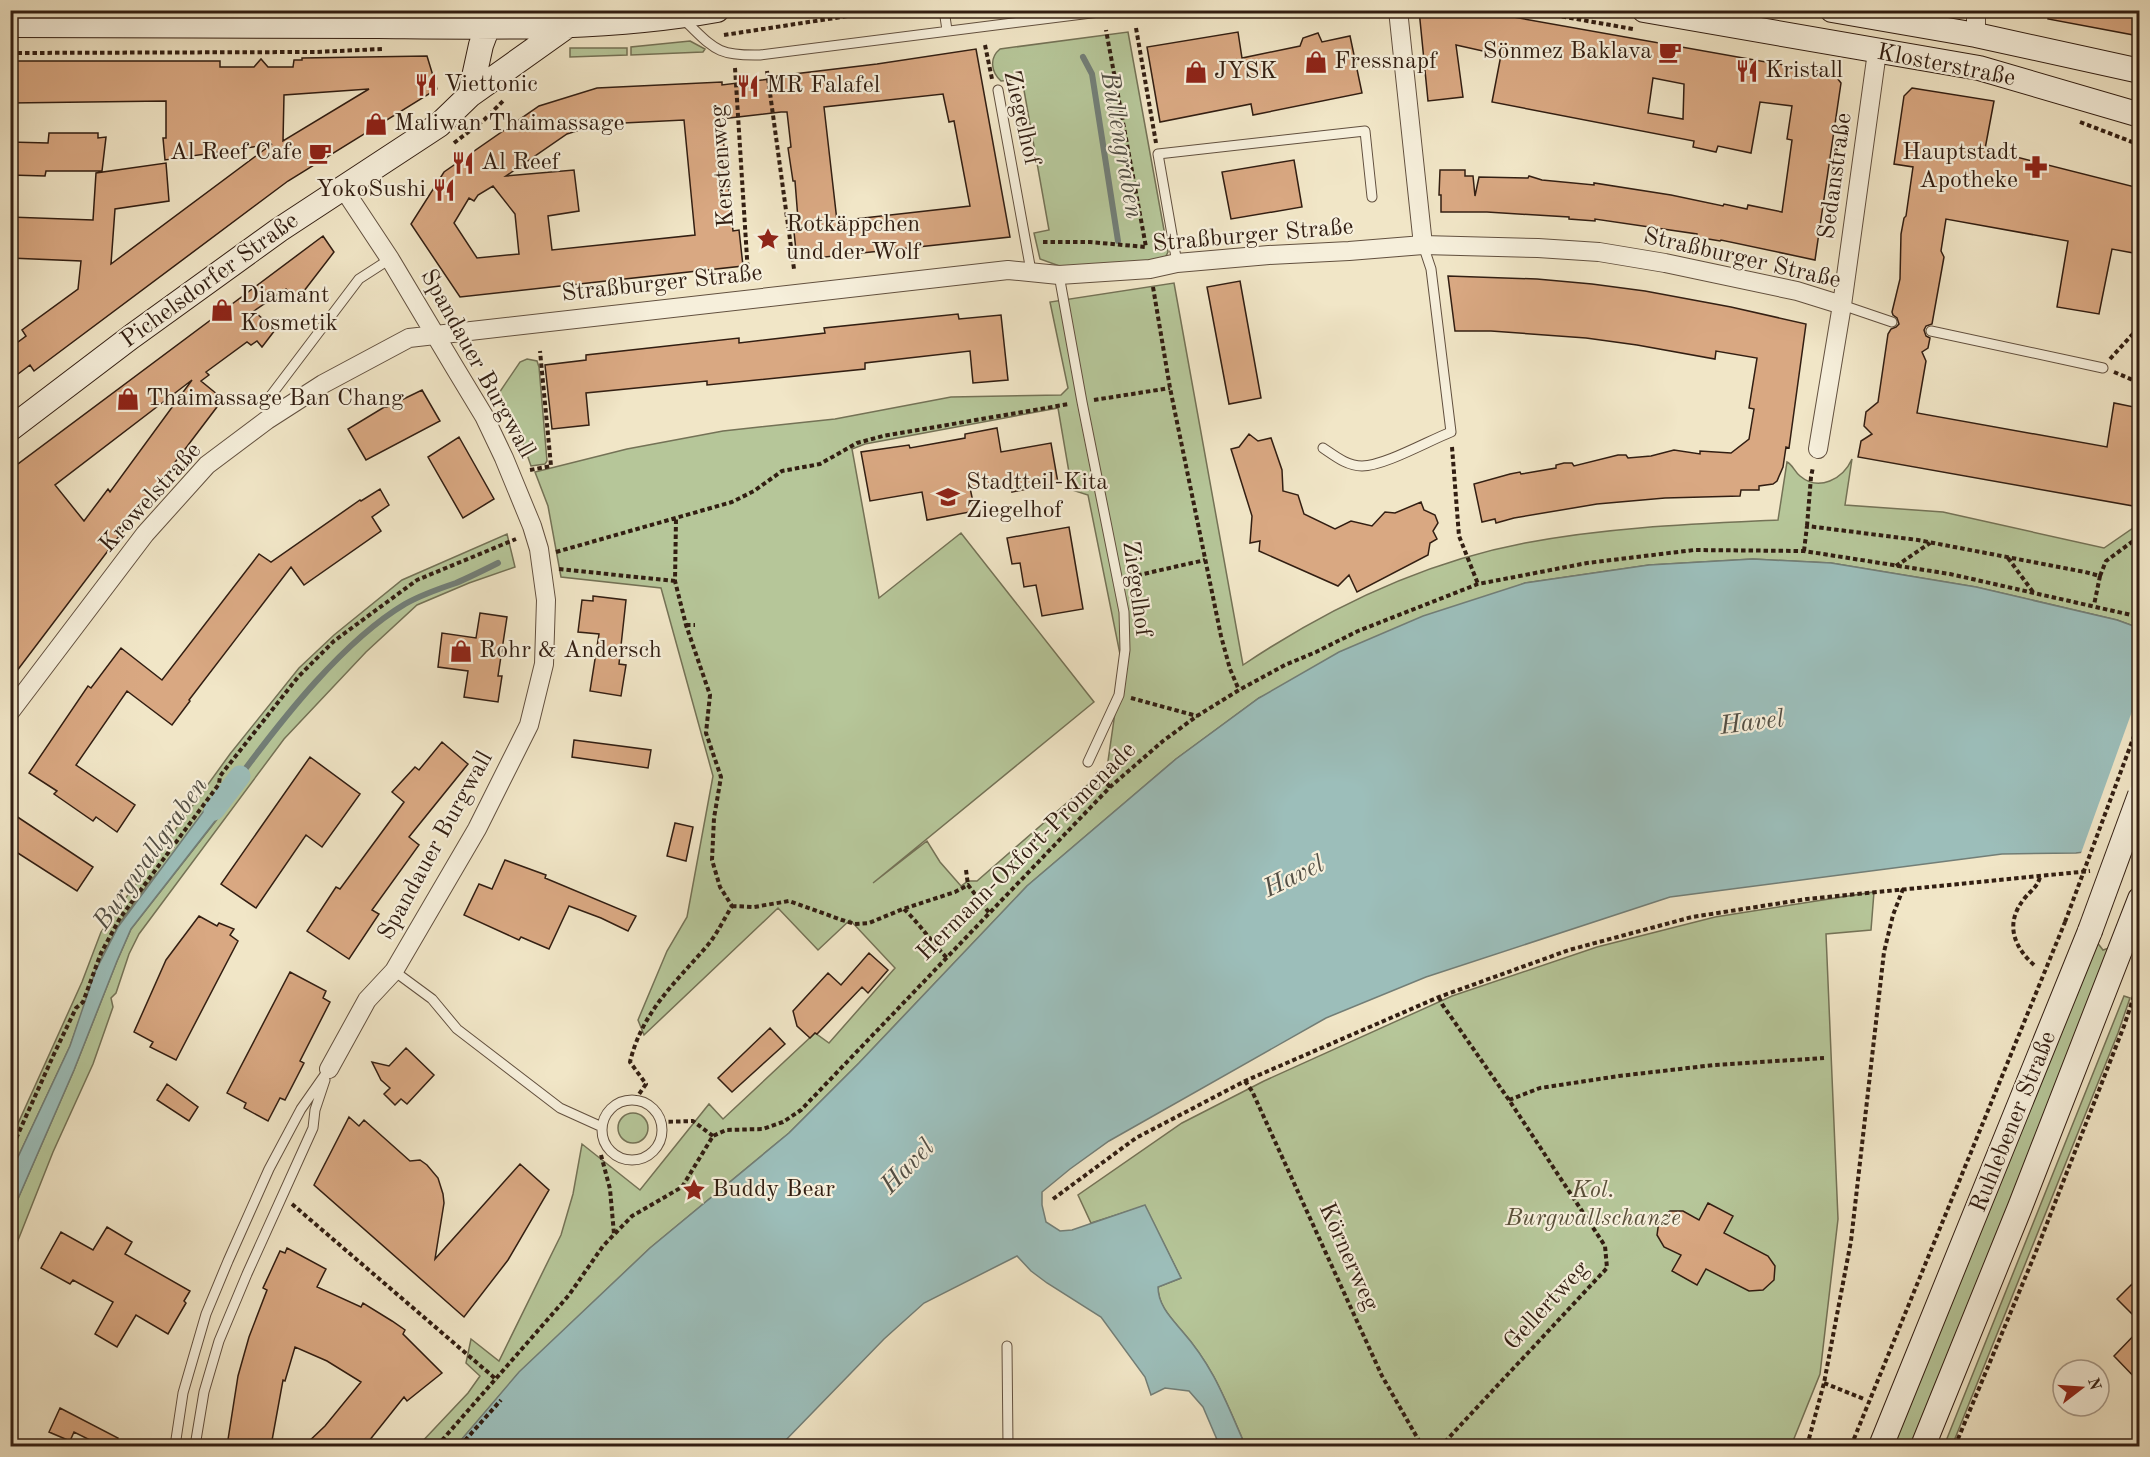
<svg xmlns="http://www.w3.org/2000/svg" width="2150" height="1457" viewBox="0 0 2150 1457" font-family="'Old Standard TT',serif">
	<rect width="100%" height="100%" fill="#f1e6c7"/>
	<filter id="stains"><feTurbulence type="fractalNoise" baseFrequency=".00333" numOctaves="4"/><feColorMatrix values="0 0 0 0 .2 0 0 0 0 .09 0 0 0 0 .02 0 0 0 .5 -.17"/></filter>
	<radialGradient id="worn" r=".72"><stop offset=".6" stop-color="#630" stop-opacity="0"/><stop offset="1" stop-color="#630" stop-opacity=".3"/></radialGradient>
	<!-- green -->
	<path fill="#b6c699" stroke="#747256" stroke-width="1.5" fill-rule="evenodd" d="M102 10 307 11 287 15H103Z
		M1128 32 1168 252 1165 258 1149 262 1065 268 1040 259 1034 233 1049 230 1022 79 1001 81C991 72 989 58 1000 49Z
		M690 41 705 49 703 52 631 55V47Z
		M570 48H627V55L570 57Z
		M1174 283 1243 665C1328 608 1425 562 1525 543 1609 527 1693 524 1778 520L1787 462C1793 465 1794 471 1800 476 1819 492 1843 479 1852 459L1845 505 1943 512 2104 548 2139 524V628L2117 620 1976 587 1831 563 1753 559 1649 565 1525 583 1259 698 1176 759 1027 886 859 1063 789 1133 650 1248 520 1372 456 1446H418L468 1393 480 1376 466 1363 471 1339 499 1361 561 1235 573 1194 582 1144 640 1190 709 1104 723 1119 815 1033 829 1043 895 968 850 920 818 950 778 908 644 1035 638 1020 667 951 687 917 713 776 661 588 561 577 548 506 535 472 627 449 723 431 835 419 951 397 1061 395 1068 388 1050 302ZM1058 408 1072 490 1088 495 1122 664 1107 768 977 881H968L961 886 940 862 927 841 873 883 1094 702 961 533 879 598 852 449 865 444Z
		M527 359 537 361 539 367 547 461 545 464 531 466 523 443 499 393 520 362Z
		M507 534 515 567 469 583 417 605 366 652 284 739 139 934 129 954 116 993 111 998 113 1007 93 1064 53 1152 11 1258V1220L17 1201 74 1070 117 961 131 929 244 785 151 880 122 920 103 954 70 1046 11 1172V1139L82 982 101 932 230 754 299 668 334 635 402 580Z
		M1874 892 1871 930 1826 934 1838 1219 1820 1374 1791 1446H1242V1438C1224 1397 1212 1365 1182 1331 1171 1318 1158 1305 1158 1287L1181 1278 1145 1206 1091 1223 1078 1195 1182 1123 1264 1081 1452 996 1597 947 1715 917Z
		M2096 941 2103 950 2109 948 2081 1024 1912 1446H1892Z
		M2124 996 2130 998 2118 1033 1952 1446H1944Z
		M618 1128a15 15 0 1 1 30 0a15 15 0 1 1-30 0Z"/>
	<!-- water -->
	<path fill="#9cbeba" stroke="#727e77" stroke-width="1.5" d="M1753 559 1831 563 1976 587 2117 620 2139 628V845L2076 853 2002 854 1670 897 1426 977 1326 1018 1109 1141 1070 1169 1042 1192V1205L1046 1222 1060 1231 1072 1230 1145 1205 1181 1278 1158 1287C1158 1305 1171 1318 1182 1331 1212 1365 1224 1397 1242 1438V1446H1218V1442L1203 1407 1189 1391 1165 1388 1151 1395 1145 1377 1101 1317 1047 1283 1031 1271 1017 1256 924 1303 884 1339 780 1446H456L519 1372 650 1248 789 1133 859 1063 1027 886 1176 759 1259 698 1339 652 1423 616 1525 583 1649 565Z
		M244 784 131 929 117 961 74 1070 17 1201 11 1220V1172L70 1046 95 972 118 927 220 789Z"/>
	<!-- pier -->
	<path fill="#f1e6c7" d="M2139 692 2140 848 2080 856Z"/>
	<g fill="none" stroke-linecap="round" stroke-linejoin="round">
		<!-- stream -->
		<path stroke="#727e77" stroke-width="6" d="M1083 57 1092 74 1118 241
			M240 776C283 718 343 641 405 604 421 595 438 589 456 583 470 577 484 570 498 563"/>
		<!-- canal -->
		<path stroke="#9cbeba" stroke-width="21" d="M214 810 240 776"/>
	</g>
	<!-- building -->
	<path fill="#d9a882" stroke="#321e12" stroke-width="1.5" fill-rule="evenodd" d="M1419 10H1474L1834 74 1841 83 1815 260 1721 240 1720 241 1697 237V234L1595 219V221L1569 219V217L1487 212H1441V195H1439L1440 170H1465V176H1473L1475 196 1479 177 1528 178 1529 176 1542 180 1594 185V183L1671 195 1723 206 1724 204 1747 209 1748 205 1782 212 1792 140 1787 139 1792 106 1760 102 1751 153 1718 146 1716 152 1693 147 1694 141 1492 102 1501 55 1456 45 1463 97 1428 101ZM1653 78 1684 84 1683 119 1648 113Z
		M2049 10H2139V36L2048 19Z
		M1238 32 1242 58 1300 46 1303 38 1318 33 1322 42 1350 36 1362 93 1253 115 1251 104 1160 122 1147 47Z
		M976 49 1010 237 797 260 794 232H799L795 181H793L788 148 791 147 787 112H781L721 119 733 231 739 230 743 266 460 297 411 224 444 172 539 106 597 88 722 82V85L777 78V76L877 64ZM943 94 949 122 954 121 970 206 837 221 824 107ZM684 120 695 235 552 250 548 216 579 211 574 170 506 176 567 134 583 129V125ZM493 186 515 214 519 254 477 258 454 223 469 198 474 201 478 195Z
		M427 56 437 89 288 181 34 371 30 365 10 380V348L26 336 22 330 78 289 81 261 10 258V217L93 220 96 173 166 163 169 201 115 209 111 264 272 144 165 160 163 138H166V101L10 103V61H220V67H254L261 59 268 67H293L294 60H302V58ZM369 89 283 141 284 95Z
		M1912 88 1994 101 1985 149 2139 188V254L2112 249 2099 314 2057 307 2068 241 1946 219 1941 251 1944 257 1932 324 1926 326 1924 330 1926 336 1930 338 1928 348 1922 352 1926 361 1917 413 2107 447 2114 403 2139 408V507L1858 457 1861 441 1872 434 1864 426 1866 412 1878 402 1888 334 1891 329 1896 327 1899 324 1897 318 1893 315 1892 312 1900 279 1901 234 1904 218 1906 216 1913 167 1894 164 1904 96Z
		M49 133H98V138L106 137 102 171H46L45 176 10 175V142L48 143Z
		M1294 160 1302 207 1231 219 1222 172Z
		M323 236 334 252 297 300 286 289 254 311 275 330 262 347 257 341 251 345 247 342 206 372 209 375 201 381 223 399 10 680V470ZM192 380 110 492 108 489 84 521 55 485Z
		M1448 276 1537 279 1592 284 1645 291 1731 307 1806 324 1789 448 1786 447 1783 467 1777 481 1773 484 1759 486V490H1741L1740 496 1665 498 1597 504 1514 518 1496 523 1495 519 1482 522 1474 484 1510 474 1520 472 1521 474 1556 468V465L1564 463H1572L1574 466 1618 455H1626L1628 458 1651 456 1674 450 1700 454V451L1731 453 1749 439 1754 409 1749 408 1757 358 1716 351 1715 359 1637 345 1586 338 1491 331H1455Z
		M1240 281 1261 398 1229 404 1207 287Z
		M958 314 959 319 1001 315 1008 380 973 383 970 351 865 363V369L707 385V381L586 393 589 425 552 429 545 365 586 360V355L739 338V343L825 333 824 328Z
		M422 390 440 421 366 460 348 429 386 406 387 407Z
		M997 428 1001 452 1051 443 1058 483 1012 492 1011 480 970 488 975 511 927 520 922 492 870 501 861 452 909 445 910 448 965 438V434Z
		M1249 434 1258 441 1271 438 1282 470 1283 491 1298 495 1304 514 1335 529 1351 521 1372 526 1385 512 1395 513 1421 502 1424 510 1435 515 1438 523 1433 531 1437 539 1430 543 1428 555 1357 592 1349 575 1338 586 1259 551 1260 541 1250 543 1252 516 1231 449 1239 447Z
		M459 437 494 499 463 518 428 457Z
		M380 489 389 505 372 517 381 531 304 585 291 567 189 700 190 701 172 725 127 691 76 765 135 805 117 832 96 817 93 821 54 794 57 791 29 773 88 686 91 688 121 648 162 680 259 554 271 562 360 500 361 501Z
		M1069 527 1083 609 1042 616 1036 585 1024 587 1020 563 1012 564 1007 538Z
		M593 596 626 600 619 664 626 665 621 696 590 691 599 634 578 632 582 600 593 601Z
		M480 613 507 617 498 676H502L498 702 464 697 468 671 438 667 442 633 476 638Z
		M574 740 651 750 648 768 572 757Z
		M442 742 468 764 409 837 419 845 372 910 379 914 349 959 307 931 336 887 340 889 404 802 392 792 415 767 419 770Z
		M310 757 360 794 322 847 306 835 256 908 221 884Z
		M10 812 93 867 77 891 10 848Z
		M675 823 693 827 686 861 667 856Z
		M505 860 546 875 545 878 636 916 628 931 601 918 569 906 549 949 521 937 519 940 464 915 479 884 492 889Z
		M199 916 217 926 219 923 234 929 230 935 238 941 176 1060 150 1047 153 1042 134 1032 166 960Z
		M869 953 888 970 868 993 862 987 817 1034 815 1033 810 1038 797 1026 793 1011 828 973 841 985Z
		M290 972 326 991 323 998 330 1002 300 1061 304 1063 285 1100 280 1098 268 1121 244 1108 246 1103 227 1093Z
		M770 1028 785 1044 732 1092 718 1078Z
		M406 1048 434 1075 407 1104 401 1099 395 1105 384 1094 390 1088 381 1080 372 1062 389 1066Z
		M167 1084 198 1107 189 1121 157 1100Z
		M349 1117 359 1126 364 1120 410 1161 420 1160 427 1165 438 1178 443 1194 444 1203 435 1259 520 1164 549 1190 508 1260 464 1317 314 1185Z
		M1708 1203 1733 1216 1724 1233 1768 1256 1775 1266 1774 1280 1763 1290 1749 1291 1706 1269 1697 1285 1672 1271 1681 1255 1664 1247 1657 1235 1659 1221 1670 1211H1683L1699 1220Z
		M107 1227 132 1242 125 1254 190 1291 184 1301 186 1303 168 1334 136 1315 117 1347 95 1334 113 1302 73 1280 70 1284 41 1268 61 1232 93 1250Z
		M287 1248 326 1269 317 1287 361 1307 363 1303 392 1321 405 1330 403 1334 442 1373 407 1401 404 1397 365 1446H304L325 1426 361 1382 327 1361 295 1347 285 1381 283 1380 271 1446H227L238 1376 249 1337 267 1290 263 1288 280 1251 285 1253Z
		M2132 1284 2139 1292V1321L2117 1299Z
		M2139 1330V1382L2114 1356Z
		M60 1408 118 1438 114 1446H102L74 1432 70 1441 49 1432Z"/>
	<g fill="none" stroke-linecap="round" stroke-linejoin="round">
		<!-- lane casing -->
		<g stroke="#62503f" stroke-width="11">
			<path id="lane" d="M944 10 947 30
				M683 19C714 48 715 56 760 55L1115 10
				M998 90 1031 271
				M1177 263 1158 154 1365 131 1372 197
				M1059 275 1082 402 1124 612 1125 650 1119 695 1088 762
				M1842 305 1892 322
				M1931 331 2103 368
				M267 419 269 398 359 279 390 259
				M1323 448C1335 456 1347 466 1362 466 1384 466 1428 441 1451 432L1431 269 1423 245
				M394 971 432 999 457 1029 560 1108 602 1127
				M602 1130a30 30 0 1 1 60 0a30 30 0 1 1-60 0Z
				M1007 1346 1008 1446
				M175 1446 183 1393 206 1314 228 1261 269 1169 301 1109 329 1069
				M195 1446 204 1392 219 1341 247 1274 313 1128 315 1110 325 1080"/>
		</g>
		<!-- street casing -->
		<g stroke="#62503f" stroke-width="20">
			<path id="street" d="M1398 10 1423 245
				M1976 35V10
				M1818 449 1842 305 1877 52
				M10 712 145 534 207 465 267 420 323 384 409 338 1008 270 1059 275 1150 269 1177 263 1269 255 1349 251 1423 245 1538 248 1599 252 1665 263 1797 291 1842 305
				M329 1069 367 1000 394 971 477 829 529 725 544 664 546 600 539 549 532 526 504 458 484 416 455 368 390 259 343 188"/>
		</g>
		<!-- secondary casing -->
		<g stroke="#321e12" stroke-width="26">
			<path id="secondary" d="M1644 10 1979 68 2140 115
				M1832 10 1976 35 2140 71
				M10 25C133 26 255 25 378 26 490 27 607 30 717 10
				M470 95 481 45 493 13
				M10 429 131 337 279 230 439 125 470 95 570 24
				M1881 1446 2090 931
				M1923 1446 2020 1207 2140 899"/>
		</g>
		<!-- path -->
		<path stroke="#321e12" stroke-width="4" stroke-dasharray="4.5 3" stroke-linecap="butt" d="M1525 10 1633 29
			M1136 28 1156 143
			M724 35 887 10
			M985 45 992 79
			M10 53 315 52 382 49
			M735 68 748 274
			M767 71 794 269
			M2080 122 2140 145
			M454 143 484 120 505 99
			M1043 242H1090L1146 247 1106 30
			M1153 287 1170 388 1221 636 1230 669 1239 690
			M2110 359 2140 326
			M2114 372 2140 383
			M1094 400 1170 388
			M1452 447 1459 536 1478 584
			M530 470 551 466 540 351
			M1807 526 1811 477 1813 467
			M1804 551 1807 526 1918 540 2085 572 2100 576 2094 605
			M556 552 732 502 754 491 782 471 820 464 857 443 883 436 1069 404
			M2008 558 2033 592
			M1896 566 1930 543
			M559 569 675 581
			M2100 576 2106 561 2140 536
			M1130 577 1205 560
			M686 625H695
			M1131 698 1197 716
			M1097 772 1110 787
			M966 870 968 885
			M732 906 754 907 789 901 842 920 855 924 869 923 903 909 955 892 968 885 990 914
			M904 909C920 924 931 942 947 958
			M2034 965C2013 946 2005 923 2024 899 2031 890 2037 888 2040 877
			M1439 997 1442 1004 1509 1100 1605 1246 1607 1268 1441 1446
			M1245 1081 1252 1091 1382 1376 1422 1446
			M635 1100 646 1084 630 1062C642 1012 675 983 707 946 717 934 724 919 732 906L720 887 712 860 714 818 721 777 706 733 710 695 686 625 675 581 676 519
			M1509 1100 1540 1088 1619 1076 1714 1065 1824 1058
			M661 1122 693 1121 713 1136
			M10 1152 54 1054 76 1008 83 1002 101 953 120 918 219 784 220 776 298 677 334 641 417 580 516 539
			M601 1155 610 1189 614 1234
			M1053 1199 1136 1138 1245 1081 1439 997 1569 950 1692 917 1807 899 2090 871
			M292 1204 497 1380
			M1824 1383 1864 1399
			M437 1446 569 1295 603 1246 632 1216 682 1187 713 1136 726 1130 763 1129 783 1122 801 1110 1110 787 1163 741 1197 716 1239 690 1285 665 1316 652 1358 631 1478 584 1587 563 1694 550 1804 551 1950 574 2140 617
			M460 1446 501 1400
			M1807 1446 1824 1383 1851 1241 1884 952 1893 915 1903 889
			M1851 1446 2065 922
			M1955 1446 2035 1254 2124 1026 2140 978"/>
		<!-- lane -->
		<use href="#lane" stroke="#f6efdb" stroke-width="9"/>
		<!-- street -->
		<use href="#street" stroke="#f6efdb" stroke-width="18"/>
		<!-- secondary -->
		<use href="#secondary" stroke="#f6efdb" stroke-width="24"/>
		<!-- secondary-bridge casing -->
		<g stroke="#321e12" stroke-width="26" stroke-linecap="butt">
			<path id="secondary-bridge" d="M2090 931 2140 795"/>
		</g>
		<!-- path-bridge -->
		<path stroke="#321e12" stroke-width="4" stroke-dasharray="4.5 3" stroke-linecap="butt" d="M2065 922 2140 720"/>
		<!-- secondary-bridge -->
		<use href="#secondary-bridge" stroke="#f6efdb" stroke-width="24"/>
	</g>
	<!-- icons -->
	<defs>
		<g id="cafe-bare" transform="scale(1.8)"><path d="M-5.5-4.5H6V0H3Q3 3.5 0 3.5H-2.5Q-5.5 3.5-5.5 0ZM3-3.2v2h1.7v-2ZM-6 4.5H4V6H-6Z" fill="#8f2418" stroke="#f6efdb" stroke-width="2.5" paint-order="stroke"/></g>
		<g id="shop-bare" transform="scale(1.8)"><path d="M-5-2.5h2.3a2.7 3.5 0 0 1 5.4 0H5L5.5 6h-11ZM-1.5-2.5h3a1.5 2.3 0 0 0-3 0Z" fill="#8f2418" stroke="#f6efdb" stroke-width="2.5" paint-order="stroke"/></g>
		<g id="restaurant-bare" transform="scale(1.8)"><path d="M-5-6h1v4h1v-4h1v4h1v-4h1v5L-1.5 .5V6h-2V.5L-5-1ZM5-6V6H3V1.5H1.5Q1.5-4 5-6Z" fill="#8f2418" stroke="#f6efdb" stroke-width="2.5" paint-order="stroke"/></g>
		<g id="pharmacy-bare" transform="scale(1.8)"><path d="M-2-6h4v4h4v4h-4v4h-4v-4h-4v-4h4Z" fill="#8f2418" stroke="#f6efdb" stroke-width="2.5" paint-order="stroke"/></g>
		<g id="sight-bare" transform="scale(1.8)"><path d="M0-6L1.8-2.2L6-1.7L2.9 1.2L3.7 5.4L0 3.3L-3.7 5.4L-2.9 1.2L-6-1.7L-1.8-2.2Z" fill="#8f2418" stroke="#f6efdb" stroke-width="2.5" paint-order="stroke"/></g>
		<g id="school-bare" transform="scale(1.8)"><path d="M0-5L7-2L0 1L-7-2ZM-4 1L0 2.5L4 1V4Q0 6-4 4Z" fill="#8f2418" stroke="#f6efdb" stroke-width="2.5" paint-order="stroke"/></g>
	</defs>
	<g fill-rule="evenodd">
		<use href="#cafe-bare" x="1670" y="52"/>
		<use href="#shop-bare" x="1316" y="62"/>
		<use href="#restaurant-bare" x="1747" y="71"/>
		<use href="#shop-bare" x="1196" y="72"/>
		<use href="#restaurant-bare" x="426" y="85"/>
		<use href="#restaurant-bare" x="748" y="86"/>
		<use href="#shop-bare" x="376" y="124"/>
		<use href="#cafe-bare" x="320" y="153"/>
		<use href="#restaurant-bare" x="463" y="163"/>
		<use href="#pharmacy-bare" x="2036" y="167"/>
		<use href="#restaurant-bare" x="444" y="190"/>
		<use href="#sight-bare" x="768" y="239"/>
		<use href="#shop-bare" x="222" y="310"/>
		<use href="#shop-bare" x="128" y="399"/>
		<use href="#school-bare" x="948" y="497"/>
		<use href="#shop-bare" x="461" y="651"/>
		<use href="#sight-bare" x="694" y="1190"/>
	</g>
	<g text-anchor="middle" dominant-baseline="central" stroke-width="4.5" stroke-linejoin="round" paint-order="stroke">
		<!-- poi labels -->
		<g font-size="24" fill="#321e12" stroke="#f6efdb" text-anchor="start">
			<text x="1652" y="52" text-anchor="end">Sönmez Baklava</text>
			<text x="1334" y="62">Fressnapf</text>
			<text x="1765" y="71">Kristall</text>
			<text x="1214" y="72">JYSK</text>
			<text x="444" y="85">Viettonic</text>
			<text x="766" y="86">MR Falafel</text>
			<text x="394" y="124">Maliwan Thaimassage</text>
			<text x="302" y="153" text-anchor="end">Al Reef Cafe</text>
			<text x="2018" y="153" text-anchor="end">Hauptstadt<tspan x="2018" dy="28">Apotheke</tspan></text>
			<text x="481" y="163">Al Reef</text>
			<text x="426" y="190" text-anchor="end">YokoSushi</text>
			<text x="786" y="225">Rotkäppchen<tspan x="786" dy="28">und der Wolf</tspan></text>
			<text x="240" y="296">Diamant<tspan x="240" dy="28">Kosmetik</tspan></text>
			<text x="146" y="399">Thaimassage Ban Chang</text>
			<text x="966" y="483">Stadtteil-Kita<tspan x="966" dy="28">Ziegelhof</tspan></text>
			<text x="479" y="651">Rohr &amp; Andersch</text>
			<text x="712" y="1190">Buddy Bear</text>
		</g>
		<!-- street labels -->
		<g font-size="24" fill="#321e12" stroke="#f6efdb">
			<text transform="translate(1946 66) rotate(11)">Klosterstraße</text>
			<text transform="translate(1021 118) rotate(77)">Ziegelhof</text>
			<text transform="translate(723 166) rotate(-94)">Kerstenweg</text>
			<text transform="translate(1836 176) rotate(-82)">Sedanstraße</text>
			<text transform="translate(1253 236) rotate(-5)">Straßburger Straße</text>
			<text transform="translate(1742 259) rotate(13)">Straßburger Straße</text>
			<text transform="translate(210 281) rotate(-36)">Pichelsdorfer Straße</text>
			<text transform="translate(662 284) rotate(-6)">Straßburger Straße</text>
			<text transform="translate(477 364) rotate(61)">Spandauer Burgwall</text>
			<text transform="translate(151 498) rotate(-48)">Krowelstraße</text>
			<text transform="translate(1136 589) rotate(82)">Ziegelhof</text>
			<text transform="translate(436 846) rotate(-61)">Spandauer Burgwall</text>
			<text transform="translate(1027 852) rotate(-45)">Hermann-Oxfort-Promenade</text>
			<text transform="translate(2014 1122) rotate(-68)">Ruhlebener Straße</text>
			<text transform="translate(1348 1257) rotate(66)">Körnerweg</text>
			<text transform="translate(1547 1306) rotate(-47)">Gellertweg</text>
		</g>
		<!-- park labels -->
		<g font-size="24" font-style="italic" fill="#5a503a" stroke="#f6efdb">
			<text x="1593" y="1191">Kol.<tspan x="1593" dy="28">Burgwallschanze</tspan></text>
		</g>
		<!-- water labels -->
		<g font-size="26" font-style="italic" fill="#524e44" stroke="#f6efdb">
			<text transform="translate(1121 145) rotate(80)">Bullengraben</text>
			<text transform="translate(1752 723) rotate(-7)">Havel</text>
			<text transform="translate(151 854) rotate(-55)">Burgwallgraben</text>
			<text transform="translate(1294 877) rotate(-26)">Havel</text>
			<text transform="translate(908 1167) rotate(-46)">Havel</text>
		</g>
	</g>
	<!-- margin -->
	<rect width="2150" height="1457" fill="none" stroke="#f1e6c7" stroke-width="36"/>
	<rect x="12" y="12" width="2126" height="1433" fill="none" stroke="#321e12" stroke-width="3"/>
	<rect x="18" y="18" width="2114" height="1421" fill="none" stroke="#321e12" stroke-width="1.5"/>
	<!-- north arrow -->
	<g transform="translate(2081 1388) rotate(73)"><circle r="28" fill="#f6efdb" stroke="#a89b8b" stroke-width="1.5"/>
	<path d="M0-4.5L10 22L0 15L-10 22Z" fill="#8f2418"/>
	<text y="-9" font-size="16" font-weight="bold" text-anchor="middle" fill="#321e12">N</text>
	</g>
	<rect width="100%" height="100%" filter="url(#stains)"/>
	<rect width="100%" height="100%" fill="url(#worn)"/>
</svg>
